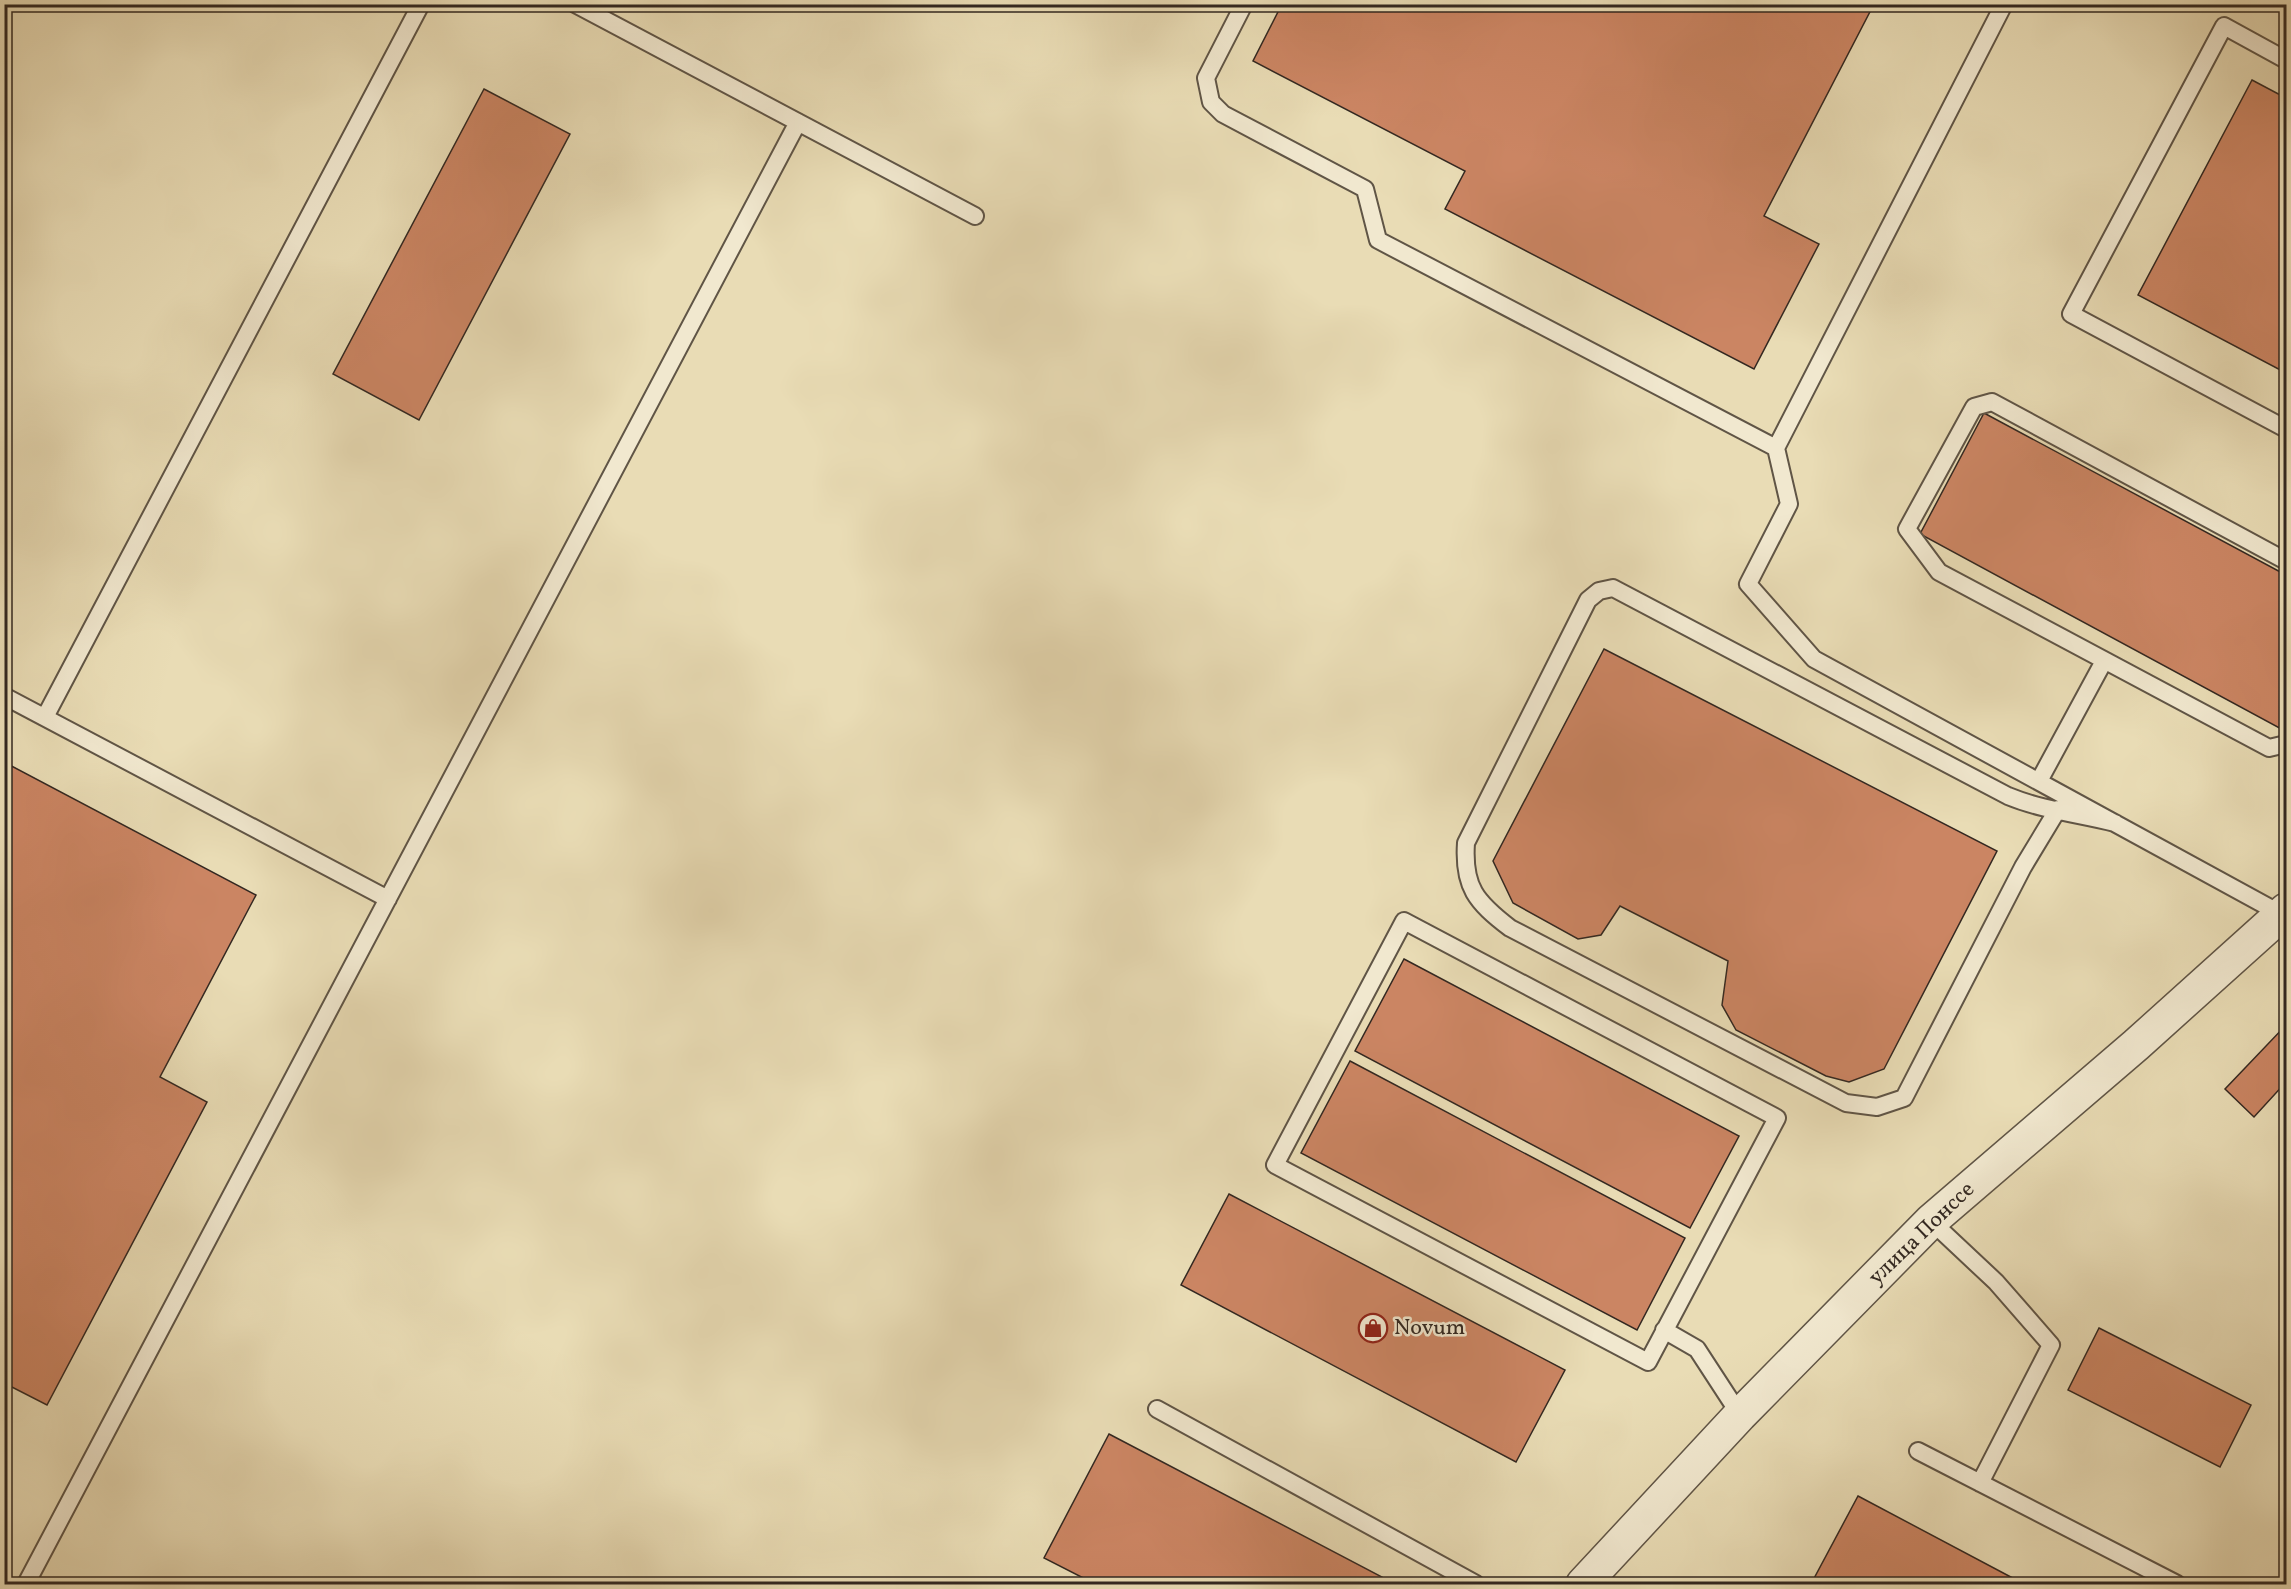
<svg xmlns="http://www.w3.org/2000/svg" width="2291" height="1589" viewBox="0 0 2291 1589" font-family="Vollkorn,serif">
	<rect width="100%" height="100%" fill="#e9dcb5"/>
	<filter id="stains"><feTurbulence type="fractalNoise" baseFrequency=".00333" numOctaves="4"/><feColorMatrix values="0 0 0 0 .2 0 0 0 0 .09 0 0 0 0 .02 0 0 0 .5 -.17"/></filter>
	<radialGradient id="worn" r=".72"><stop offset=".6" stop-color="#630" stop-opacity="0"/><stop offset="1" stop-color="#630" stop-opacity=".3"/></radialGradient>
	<!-- building -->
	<path fill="#cb8563" stroke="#332821" stroke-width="1.5" d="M1282 4H1874L1764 216 1819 244 1754 369 1445 209 1465 171 1253 61Z
		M2252 80 2286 98V373L2138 295Z
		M484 89 570 134 419 420 333 374Z
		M1984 413 2286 575 2285 731 1920 534Z
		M1604 649 1997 851 1884 1069 1849 1082 1826 1076 1736 1030 1722 1005 1728 961 1620 906 1601 935 1578 939 1513 903 1493 861Z
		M4 762 256 895 160 1077 207 1102 47 1405 4 1383Z
		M1404 959 1739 1136 1690 1228 1355 1051Z
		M2286 1025V1082L2254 1117 2225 1089Z
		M1350 1061 1685 1238 1637 1330 1301 1153Z
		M1229 1194 1565 1370 1516 1462 1181 1285Z
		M2099 1328 2251 1405 2220 1467 2068 1390Z
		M1109 1434 1382 1577 1379 1584H1095L1044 1558Z
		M1858 1496 2024 1584H1811Z"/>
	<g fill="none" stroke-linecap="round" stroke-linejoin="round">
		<!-- service casing -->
		<g stroke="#605546" stroke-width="20">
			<path id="service" d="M575 4 975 216
				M1244 4 1206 78 1211 102 1223 114 1365 189 1378 240 1776 448
				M2004 4 1776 448 1789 504 1748 584 1814 659 2283 915
				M2286 60 2224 26 2071 314 2286 429
				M2286 561 1992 402 1974 407 1907 529 1939 572 2269 748 2286 744
				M4 696 388 899
				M45 717 421 4
				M2039 781 2104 661
				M2058 809 2023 867 1904 1098 1877 1107 1846 1103 1510 928C1476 902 1463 887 1466 843L1588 600 1599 591 1613 588 2008 796C2042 810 2079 814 2115 823
				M1404 921 1777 1118 1648 1362 1275 1165Z
				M1931 1221 1996 1282 2051 1345 1980 1483
				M1664 1330 1697 1349 1740 1415
				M1157 1409 1476 1584
				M1918 1451 2177 1584
				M26 1584 798 122"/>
		</g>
		<!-- minor casing -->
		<g stroke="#605546" stroke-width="36">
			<path id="minor" d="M1583 1584 1740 1415 1931 1221 2136 1045 2286 910"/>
		</g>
		<!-- service -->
		<use href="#service" stroke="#f1e8cf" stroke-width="16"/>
		<!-- minor -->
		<use href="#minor" stroke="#f1e8cf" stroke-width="33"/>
	</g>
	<!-- icons -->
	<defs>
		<g id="shop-ring" transform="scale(1.5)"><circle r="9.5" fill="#f1e8cf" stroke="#8f2418" stroke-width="1.5"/><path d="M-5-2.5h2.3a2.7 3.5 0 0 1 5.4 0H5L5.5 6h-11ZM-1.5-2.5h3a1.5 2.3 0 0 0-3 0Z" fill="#8f2418"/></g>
	</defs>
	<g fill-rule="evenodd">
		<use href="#shop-ring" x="1373" y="1328"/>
	</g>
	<g text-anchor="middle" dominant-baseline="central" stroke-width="5" stroke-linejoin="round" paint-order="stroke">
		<!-- street labels -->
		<g font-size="22" fill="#332821" stroke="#f1e8cf">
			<text transform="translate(1922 1234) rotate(-44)">улица Понссе</text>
		</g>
		<!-- poi labels -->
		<g font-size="22" fill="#332821" stroke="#f1e8cf" text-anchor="start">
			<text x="1394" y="1328">Novum</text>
		</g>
	</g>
	<!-- margin -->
	<rect width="2291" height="1589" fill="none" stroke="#e9dcb5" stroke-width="24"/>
	<rect x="6" y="6" width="2279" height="1577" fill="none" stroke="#332821" stroke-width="3"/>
	<rect x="12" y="12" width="2267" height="1565" fill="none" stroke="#332821" stroke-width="1.5"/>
	<rect width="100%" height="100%" filter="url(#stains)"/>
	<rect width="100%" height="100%" fill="url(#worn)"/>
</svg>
